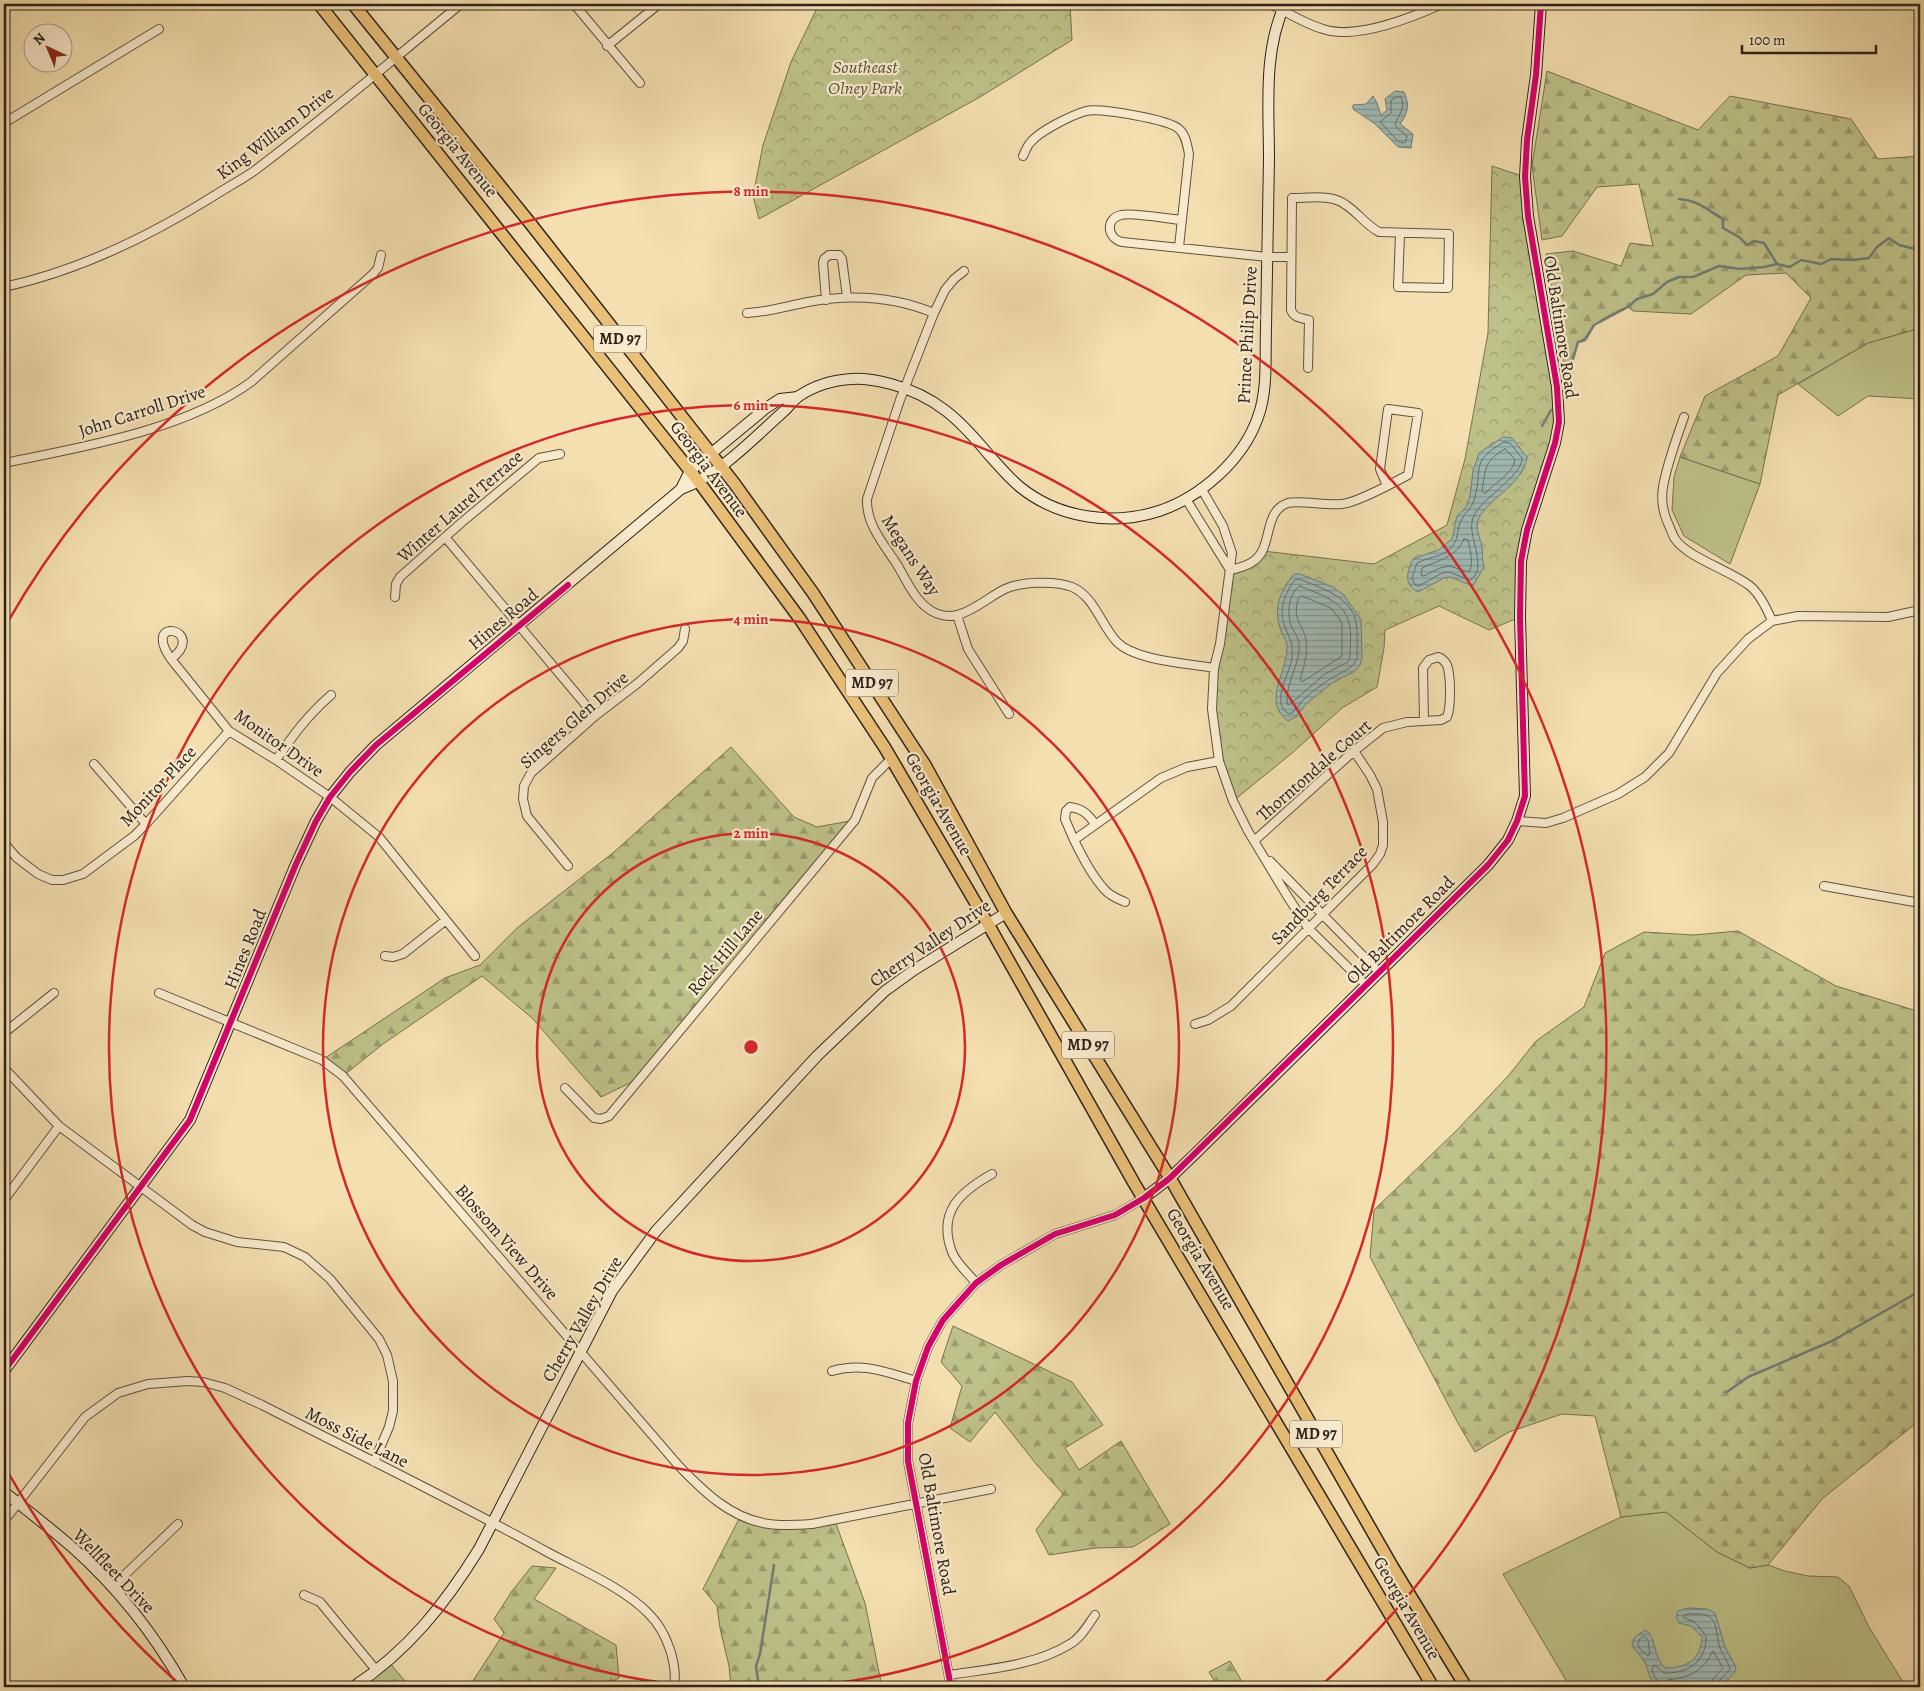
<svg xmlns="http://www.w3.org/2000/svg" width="1924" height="1691" viewBox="0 0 1924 1691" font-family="Alegreya,serif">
	<defs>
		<pattern id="forest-firs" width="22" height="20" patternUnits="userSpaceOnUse" patternTransform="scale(1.25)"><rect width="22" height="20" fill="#bec189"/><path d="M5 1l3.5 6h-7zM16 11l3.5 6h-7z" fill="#9b9c6f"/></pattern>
		<pattern id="park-crowns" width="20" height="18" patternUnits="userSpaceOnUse" patternTransform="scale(1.25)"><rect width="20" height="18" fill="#bec189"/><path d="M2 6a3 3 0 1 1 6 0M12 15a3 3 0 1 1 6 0" fill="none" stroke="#9b9c6f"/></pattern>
		<pattern id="water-rules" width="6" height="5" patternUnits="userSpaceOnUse" patternTransform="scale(1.25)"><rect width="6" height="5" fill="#9fbab5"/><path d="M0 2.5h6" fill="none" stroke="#829792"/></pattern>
	</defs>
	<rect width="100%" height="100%" fill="#f4dfb0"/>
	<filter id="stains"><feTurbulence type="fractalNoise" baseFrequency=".004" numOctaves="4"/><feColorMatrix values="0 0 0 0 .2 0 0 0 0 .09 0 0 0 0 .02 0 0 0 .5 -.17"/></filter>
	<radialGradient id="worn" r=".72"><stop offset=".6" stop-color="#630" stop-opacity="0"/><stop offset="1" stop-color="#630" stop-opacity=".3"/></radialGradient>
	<!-- grass -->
	<path fill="#bec189" stroke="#767252" d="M1920 328V399L1868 396 1838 416 1798 384 1868 343Z
		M1680 457 1760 484 1730 564 1684 536 1672 510 1674 477Z
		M1666 1512 1717 1552 1750 1568 1768 1565 1785 1571 1808 1576 1838 1577 1849 1586 1869 1627 1906 1687H1570L1503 1574 1621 1517Z"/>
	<!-- forest -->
	<path fill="url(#forest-firs)" stroke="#767252" d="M1547 71 1698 130 1730 96 1851 119 1878 159 1920 156V328L1868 343 1778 395 1760 484 1680 457 1705 396 1778 356 1811 298 1786 273 1746 275 1691 314 1633 311 1628 307C1619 309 1601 319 1595 325 1588 331 1587 339 1578 342L1573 359 1568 391 1546 254 1573 251 1621 266 1630 243 1653 246 1639 184 1597 187 1562 236 1542 240 1532 166Z
		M731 747 794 817 817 827 855 820 642 1077 601 1097 532 1018 482 976 383 1044 343 1076 322 1060 445 978 480 965 517 928 614 852Z
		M1738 931 1836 986 1920 1012V1420L1822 1499 1768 1565 1750 1568 1717 1552 1666 1512 1621 1517 1595 1416 1562 1414 1509 1432 1475 1452 1459 1425 1370 1257 1374 1210 1456 1131 1509 1075 1536 1041 1584 1007 1605 953 1644 932 1694 935Z
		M953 1326 1072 1382 1103 1425 1065 1448 1079 1470 1121 1441 1170 1524 1133 1547 1095 1548 1049 1555 1036 1530 1063 1494 1037 1465 995 1412 970 1442 950 1428 962 1386 941 1362Z
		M741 1515 767 1524 835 1521 865 1603 882 1687H731L729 1666 720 1628 717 1606 703 1589Z
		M532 1566 556 1568 534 1599 616 1645 619 1678 601 1687H469L504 1633 494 1619 512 1591Z
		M1230 1661 1245 1687H1218L1209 1672Z"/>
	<!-- park -->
	<path fill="url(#park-crowns)" stroke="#767252" d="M819 4H1070L1072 40 980 97 759 219 753 196 763 145 791 62Z
		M1492 166 1525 177 1559 422 1527 530 1520 617 1489 630 1439 606 1385 630 1384 648 1377 687 1342 708 1291 754 1233 801 1219 761 1212 709 1230 570 1246 566 1263 551 1374 564 1447 525 1465 459 1488 333Z
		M388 1661 410 1687H376L368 1677Z"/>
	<!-- water -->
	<path fill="url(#water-rules)" stroke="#717d77" d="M1395 91 1404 92C1410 105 1408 113 1400 124L1413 134 1411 148 1398 147 1375 124 1353 109V105L1366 104 1373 96 1377 103 1381 115 1387 110 1385 99Z
		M1503 437 1512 438 1527 457C1525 485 1478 504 1477 525 1477 533 1481 540 1482 548 1483 555 1482 560 1484 567L1473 586 1450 577 1444 578 1418 592C1403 585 1407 571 1413 559L1438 550 1452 539 1457 516 1466 507 1470 496 1473 471 1479 453Z
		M1294 574H1300L1333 587 1344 595 1361 620 1362 658 1360 665 1355 671 1332 683 1306 704 1297 716 1288 721C1262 702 1286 675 1287 649 1288 640 1282 636 1280 628 1273 606 1281 590 1294 574Z
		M1688 1608 1707 1609 1715 1613 1725 1647 1735 1665 1736 1671 1723 1685 1716 1687H1657C1647 1677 1650 1672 1644 1661 1641 1655 1635 1651 1632 1645L1634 1638 1645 1630C1657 1636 1652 1655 1665 1668 1687 1668 1701 1660 1702 1637L1691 1626 1679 1623 1676 1617 1678 1611Z"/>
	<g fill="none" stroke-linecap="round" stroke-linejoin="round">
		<!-- shore -->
		<path stroke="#666e68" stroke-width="1" d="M1396 97H1401C1406 108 1399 114 1395 124L1397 128 1407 136 1405 143 1399 142 1380 122 1391 113V101Z
			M1504 442 1510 443 1522 458V461C1514 484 1475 501 1472 522 1469 539 1488 569 1470 580L1449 572 1442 573 1419 586 1415 585 1412 578 1417 563C1427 558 1440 557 1449 550 1461 539 1455 530 1462 519 1466 511 1471 509 1474 500 1484 468 1468 463 1504 442Z
			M1505 449 1515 459C1514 473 1495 482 1486 493H1484L1482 491C1486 468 1484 461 1505 449Z
			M1464 539 1468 540C1470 549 1474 564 1469 572L1449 566 1440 568 1424 576 1421 575 1422 568C1438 560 1456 558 1464 539Z
			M1299 579C1319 587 1352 597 1356 622 1358 633 1357 646 1357 658 1354 669 1339 673 1330 679 1321 685 1310 693 1302 701 1298 706 1295 712 1289 714 1269 702 1291 673 1292 657 1293 640 1290 641 1285 627 1278 609 1285 593 1295 580Z
			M1300 586C1318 594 1343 600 1349 622 1352 632 1350 646 1350 657L1348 662 1325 674 1289 705 1287 704C1285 683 1301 664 1299 643 1298 636 1293 631 1291 625 1287 613 1288 593 1300 586Z
			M1302 596 1331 608 1341 621 1342 625V656L1302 682 1300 679C1304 667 1308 654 1306 640 1303 624 1292 621 1298 599Z
			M1644 1636 1648 1640 1650 1654 1648 1656 1640 1649 1638 1644 1639 1640Z
			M1660 1687C1659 1679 1650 1675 1653 1666H1656L1664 1673C1688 1674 1707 1661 1706 1636L1695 1622 1684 1618V1615C1690 1613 1694 1614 1700 1614 1719 1615 1715 1633 1720 1648 1723 1655 1728 1662 1730 1669L1718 1682 1717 1687
			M1666 1687 1667 1680C1683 1678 1697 1675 1707 1661 1710 1658 1710 1654 1713 1651L1723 1668 1713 1679 1710 1687"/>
		<!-- stream -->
		<path stroke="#717d77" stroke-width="2.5" d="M1679 199C1700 201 1707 210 1723 219V228L1739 237 1747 245 1754 241 1764 243 1777 264
			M1565 395 1568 391 1573 359 1578 342 1585 340 1594 325 1628 307 1637 299 1653 294 1667 282 1679 277H1693L1719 266 1740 269 1764 267 1777 264 1790 267 1801 260 1821 264 1831 259 1852 260 1869 258 1877 247 1889 238 1899 245 1920 250
			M1542 426 1551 410
			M1727 1392 1748 1377 1832 1341 1920 1291
			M757 1687 758 1680 756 1666 760 1654 774 1565"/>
		<!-- street casing -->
		<g stroke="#5f5140" stroke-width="10">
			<path id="street" d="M574 4 640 83
				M1270 4C1287 12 1305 24 1323 29 1355 40 1411 18 1442 4
				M607 46 659 4
				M4 123 159 29
				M1023 156C1025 152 1027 146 1030 143 1039 131 1072 115 1086 111 1100 108 1168 119 1179 129 1186 135 1187 145 1189 154L1179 247
				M1182 220C1169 219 1131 212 1121 215 1105 219 1107 238 1122 242L1268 257H1291
				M964 271 954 279 945 290 934 313 900 400 867 499C866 524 883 543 896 563 905 577 913 597 926 607 955 631 980 601 1005 589 1020 582 1055 580 1072 587 1094 596 1101 625 1117 642 1136 661 1187 663 1214 668
				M4 287C78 271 148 237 212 197 226 188 241 180 254 171 325 118 392 60 461 4
				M826 300 823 263 824 259 829 255H839L842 259 847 297
				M747 313C768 312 787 306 808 302 850 294 893 296 934 313
				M1308 368 1309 320C1301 318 1294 318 1291 310L1292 198C1309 198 1332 194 1346 205 1358 213 1366 225 1379 232L1449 234 1448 288 1398 287 1400 234
				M1684 417C1676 440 1667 464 1663 487 1661 499 1663 511 1667 521 1670 527 1672 534 1675 539 1688 558 1730 570 1750 586 1760 594 1767 609 1772 621
				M4 463C83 447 185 430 251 382L372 275 378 268 381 255
				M1201 488 1223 526 1232 553 1220 644 1214 668 1212 709 1219 761 1233 801 1248 831 1286 894 1308 928 1366 985
				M1186 499 1230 570
				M445 537 595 716
				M1230 570C1239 568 1248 566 1255 560 1273 546 1263 511 1288 503 1298 500 1329 506 1342 504 1355 503 1395 482 1408 475L1418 413 1388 409 1380 469 1387 486
				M395 597 396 584 400 577 461 523 539 458 560 454
				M957 615 968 649 1009 714
				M171 659C209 630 140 614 171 659L229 731 276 760 330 797 379 837 475 956
				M276 760C294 734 307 716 331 695
				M94 764 146 824
				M1517 821 1546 823 1563 818 1618 794 1645 777 1669 753 1717 673 1748 639 1772 621 1798 616 1888 617 1920 610
				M1074 840 1065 819 1066 811 1070 807C1083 809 1088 814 1095 824
				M1254 841 1354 751 1383 728 1407 722 1441 720 1447 717C1451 707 1451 676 1447 665 1445 661 1443 659 1438 657L1429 660 1423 668 1424 721
				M4 843 17 858 38 874 52 880H63L83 874 134 836 146 824 229 731
				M1270 861 1379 972
				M568 866 527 816 523 799 524 786 531 773 595 716 638 683 678 648 683 641 685 629
				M1824 886 1920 903
				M1125 902C1118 899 1110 896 1105 890 1092 876 1082 856 1074 840L1161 778 1187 767 1219 761
				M385 956 393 957 403 954 446 920
				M159 993 322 1060 343 1076 678 1465C703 1491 731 1519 769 1524 783 1526 797 1525 812 1524L991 1489
				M1195 1024 1208 1020 1231 1006 1373 864 1380 854 1383 845V822L1377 789 1370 775 1354 751
				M4 1033 54 993
				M4 1068 59 1126 192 1225 205 1232 237 1242 284 1247 305 1257 330 1279 379 1339 387 1355 393 1381V1411L389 1427 374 1462
				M565 1088 594 1118 601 1119 609 1116 855 820 872 778 892 758
				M4 1200 59 1126
				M976 1283C969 1274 956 1263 952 1252 937 1212 960 1192 992 1174
				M832 1371C863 1362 886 1372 916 1381
				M4 1521 85 1417 118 1393 148 1384 188 1381 203 1382 225 1388 262 1405C358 1454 455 1501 549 1553 581 1570 624 1588 649 1614 666 1631 678 1663 674 1687
				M112 1587 178 1524
				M304 1595 320 1602 376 1670
				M949 1675C988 1669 1035 1666 1070 1644 1081 1638 1088 1625 1095 1615
				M951 1687 908 1461V1423L916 1381 928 1347 943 1320 976 1283 1001 1265 1055 1234 1115 1215 1144 1198"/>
		</g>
		<!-- secondary casing -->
		<g stroke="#2d221b" stroke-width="12">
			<path id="secondary" d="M681 489 690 471 766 408 780 399 798 397
				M1144 1198 1170 1178 1195 1154 1488 865 1508 840 1517 821 1525 796 1520 617 1521 561 1527 530 1555 443 1559 422 1557 387 1528 216 1525 177 1527 140 1536 75 1541 4
				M4 1371 190 1120 296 864 316 821 330 797 350 772 376 745 681 489C719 475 753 439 783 412 789 407 793 400 799 396 814 386 834 380 852 379 865 378 879 381 891 384 936 396 960 420 989 455 999 466 1009 478 1020 487 1058 518 1113 526 1159 511 1201 497 1243 460 1258 417 1268 390 1265 357 1266 328 1267 272 1268 215 1269 159 1269 107 1263 52 1285 4
				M4 1492C27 1510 50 1528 72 1547 117 1587 155 1635 184 1687
				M353 1687C408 1651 445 1604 479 1549L612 1291 656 1231 817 1056 885 991 914 970 1006 913"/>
		</g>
		<!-- primary casing -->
		<g stroke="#2d221b" stroke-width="14">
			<path id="primary" d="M319 4 699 482 800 619 885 748 988 924 1134 1183 1433 1687
				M353 4 530 223 734 483 813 593 925 765 1006 913 1170 1178 1392 1566 1466 1687"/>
		</g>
		<!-- street -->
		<use href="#street" stroke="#f8eacc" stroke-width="8"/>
		<!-- secondary -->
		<use href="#secondary" stroke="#f8eacc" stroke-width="10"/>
		<!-- primary -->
		<use href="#primary" stroke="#eac078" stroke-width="11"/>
		<!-- cycleway casing -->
		<g stroke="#f8eacc" stroke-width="9">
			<path id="cycleway" d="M4 1371 190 1120 296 864 316 821 330 797 350 772 376 745 568 585
				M951 1687 908 1461V1423L916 1381 928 1347 943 1320 976 1283 1001 1265 1055 1234 1115 1215 1144 1198 1170 1178 1488 865 1508 840 1517 821 1525 796 1520 617 1521 561 1527 530 1555 443 1559 422 1557 387 1528 216 1525 177 1527 140 1536 75 1541 4"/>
		</g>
		<!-- cycleway -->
		<use href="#cycleway" stroke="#d6006c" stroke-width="6"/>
	</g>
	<!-- distance rings -->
	<g fill="none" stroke="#d62828" stroke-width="2.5">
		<circle cx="751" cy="1047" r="214"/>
		<circle cx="751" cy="1047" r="428"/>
		<path d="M701 1687A642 642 0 1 1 801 1687"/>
		<path d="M178 1683A856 856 0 0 1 6 1469M6 625A856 856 0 1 1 1324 1683"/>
	</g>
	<g text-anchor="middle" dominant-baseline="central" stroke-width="4.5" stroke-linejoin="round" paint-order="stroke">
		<!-- shield labels -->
		<g fill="#f8eacc" stroke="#6a5e50" stroke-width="1">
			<rect x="594" y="325.5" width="52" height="27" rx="4"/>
			<rect x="846" y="669.5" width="52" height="27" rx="4"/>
			<rect x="1062" y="1031.5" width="52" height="27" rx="4"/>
			<rect x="1290" y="1420.5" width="52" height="27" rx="4"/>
		</g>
		<g font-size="16" font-weight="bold" fill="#2d221b">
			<text x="620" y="339">MD 97</text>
			<text x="872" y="683">MD 97</text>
			<text x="1088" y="1045">MD 97</text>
			<text x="1316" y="1434">MD 97</text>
		</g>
		<!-- park labels -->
		<g font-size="18" font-style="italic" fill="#58523c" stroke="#f8eacc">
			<text x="865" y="67">Southeast<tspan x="865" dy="21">Olney Park</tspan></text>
		</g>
		<!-- street labels -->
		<g font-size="18" fill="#2d221b" stroke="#f8eacc">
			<text transform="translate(275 133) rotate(-37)">King William Drive</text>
			<text transform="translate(458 150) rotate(51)">Georgia Avenue</text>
			<text transform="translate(1561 327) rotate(81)">Old Baltimore Road</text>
			<text transform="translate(1247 335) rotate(-87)">Prince Philip Drive</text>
			<text transform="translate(142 411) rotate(-18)">John Carroll Drive</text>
			<text transform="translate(709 469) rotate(53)">Georgia Avenue</text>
			<text transform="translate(460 506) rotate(-41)">Winter Laurel Terrace</text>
			<text transform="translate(911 555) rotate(57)">Megans Way</text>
			<text transform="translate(503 619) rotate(-40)">Hines Road</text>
			<text transform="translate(574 720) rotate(-41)">Singers Glen Drive</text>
			<text transform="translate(279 743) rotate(35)">Monitor Drive</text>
			<text transform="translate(1314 770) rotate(-41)">Thorntondale Court</text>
			<text transform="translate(158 786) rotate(-47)">Monitor Place</text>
			<text transform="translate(939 804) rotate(60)">Georgia Avenue</text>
			<text transform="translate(1319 895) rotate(-46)">Sandburg Terrace</text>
			<text transform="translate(1400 930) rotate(-45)">Old Baltimore Road</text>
			<text transform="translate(930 943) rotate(-34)">Cherry Valley Drive</text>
			<text transform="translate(245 949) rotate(-68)">Hines Road</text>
			<text transform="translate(725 952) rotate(-50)">Rock Hill Lane</text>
			<text transform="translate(507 1242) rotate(49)">Blossom View Drive</text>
			<text transform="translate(1201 1259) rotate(59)">Georgia Avenue</text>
			<text transform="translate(582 1319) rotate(-60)">Cherry Valley Drive</text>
			<text transform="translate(357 1437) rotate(27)">Moss Side Lane</text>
			<text transform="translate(937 1524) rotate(80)">Old Baltimore Road</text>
			<text transform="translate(114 1571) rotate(46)">Wellfleet Drive</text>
			<text transform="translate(1407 1608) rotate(60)">Georgia Avenue</text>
		</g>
	</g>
	<circle cx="751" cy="1047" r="8" fill="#d62828" stroke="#f8eacc" stroke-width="2.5"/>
	<g font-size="15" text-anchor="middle" font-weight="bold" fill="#d62828" stroke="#f8eacc" stroke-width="4.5" stroke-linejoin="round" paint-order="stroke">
		<text x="751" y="196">8 min</text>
		<text x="751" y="410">6 min</text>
		<text x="751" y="624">4 min</text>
		<text x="751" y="838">2 min</text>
	</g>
	<!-- margin -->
	<rect width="1924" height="1691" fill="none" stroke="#f4dfb0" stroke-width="20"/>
	<rect x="5" y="5" width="1914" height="1681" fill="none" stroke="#2d221b" stroke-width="2.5"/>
	<rect x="10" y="10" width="1904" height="1671" fill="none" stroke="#2d221b"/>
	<!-- north arrow -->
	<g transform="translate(48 48) rotate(316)"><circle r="24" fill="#f8eacc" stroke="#a79a85"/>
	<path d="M0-4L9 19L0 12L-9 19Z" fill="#8f2418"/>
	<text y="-8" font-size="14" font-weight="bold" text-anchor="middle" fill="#2d221b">N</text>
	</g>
	<!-- scale -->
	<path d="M1742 45v8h134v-8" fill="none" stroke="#2d221b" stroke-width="2.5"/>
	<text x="1749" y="45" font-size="15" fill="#2d221b" stroke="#f8eacc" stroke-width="4" paint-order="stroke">100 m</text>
	<rect width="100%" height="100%" filter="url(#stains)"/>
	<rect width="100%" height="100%" fill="url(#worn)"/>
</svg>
